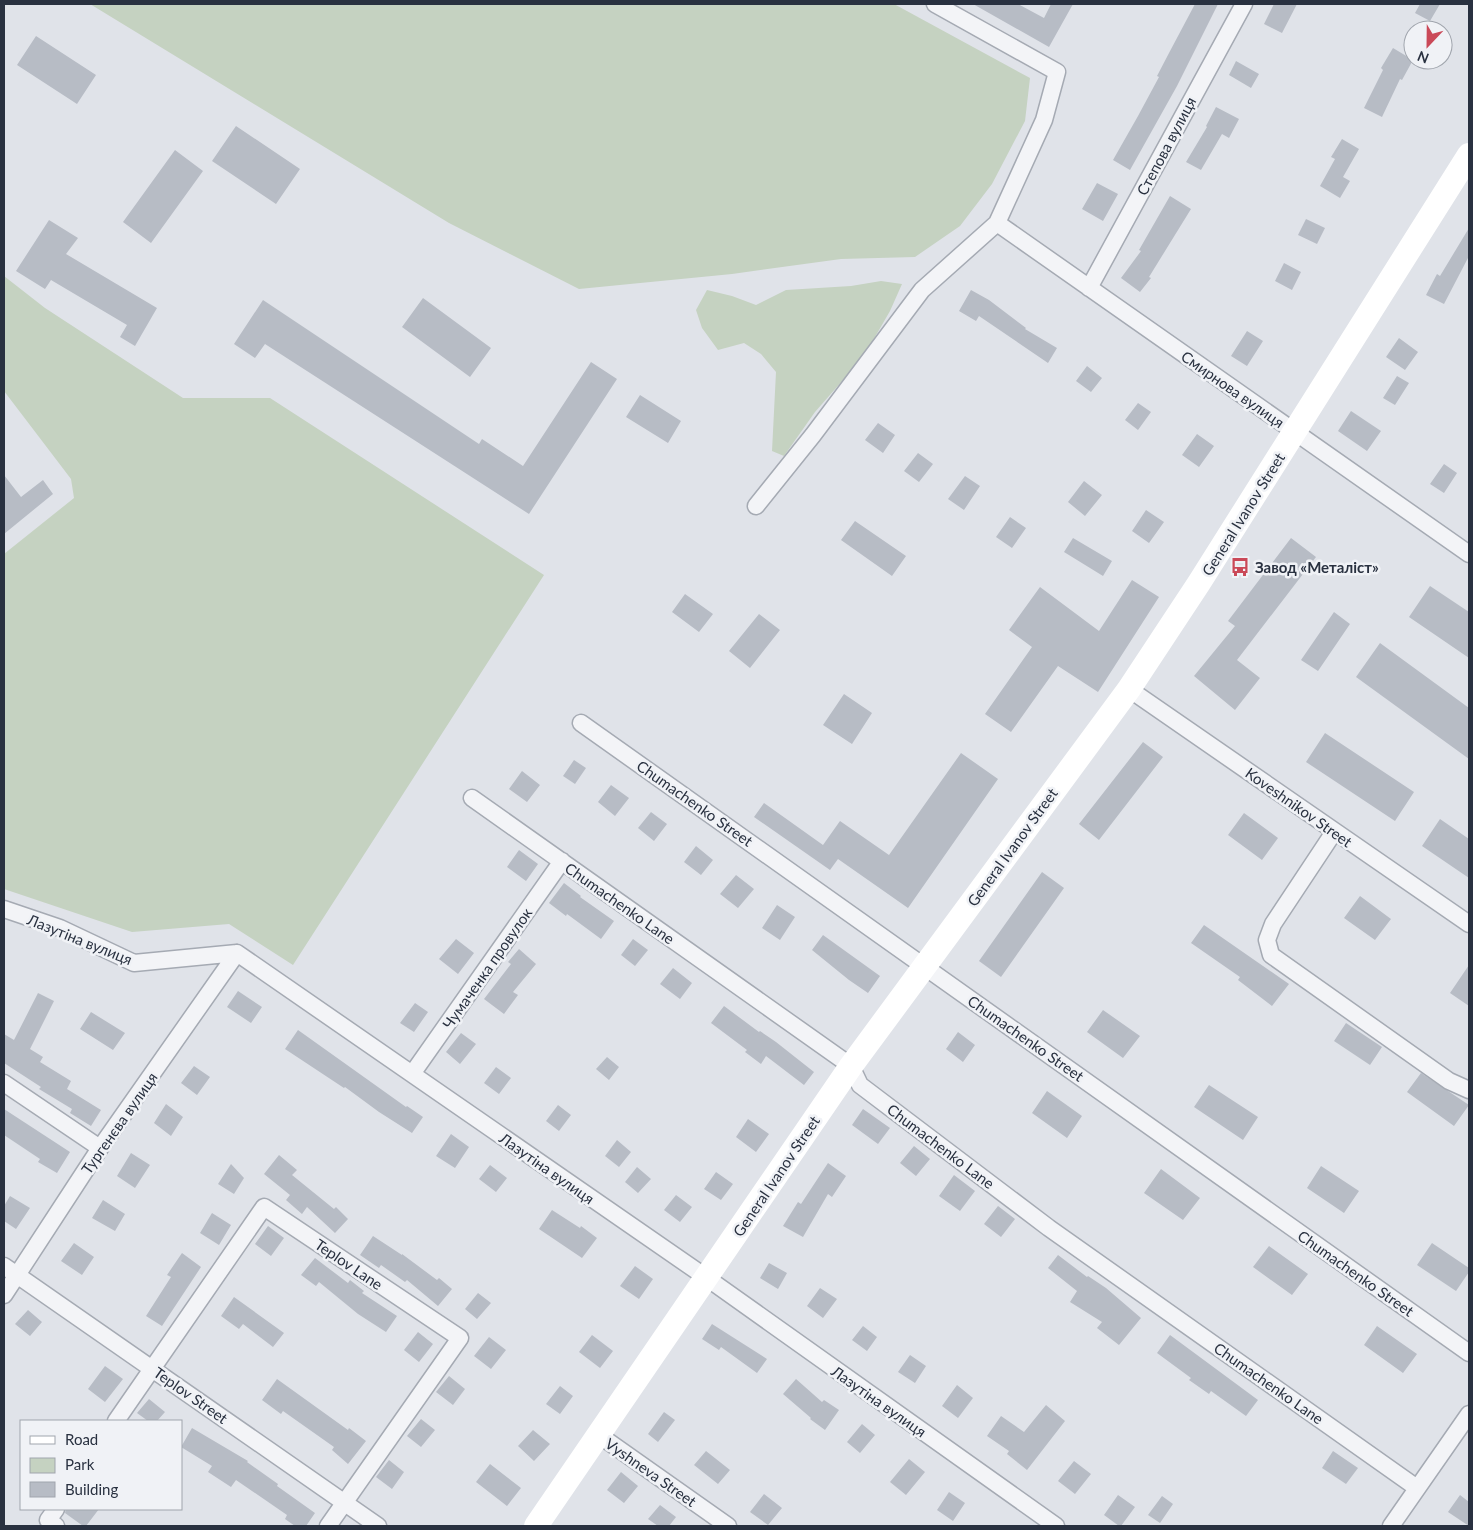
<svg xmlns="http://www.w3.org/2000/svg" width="1473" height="1530" viewBox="0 0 1473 1530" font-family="Lato,sans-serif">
	<rect width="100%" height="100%" fill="#e0e3e9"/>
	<!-- green -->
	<path fill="#c5d2c1" d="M90 4H894L1030 78 1025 121 992 184 960 226 915 257 841 259 732 274 579 289 449 223Z
		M4 276 45 308 183 398H270L544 575 293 965 229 924 132 932 4 889V554L74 498 71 479 4 391Z
		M881 281 902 284 890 311 864 356 815 412 784 456 772 451 776 372 761 354 744 343 718 350 702 328 696 310 707 290 732 296 756 305 786 290 851 286Z"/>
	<!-- building -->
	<path fill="#b7bcc5" d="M973 4H1018L1044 18 1051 4H1073L1049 47Z
		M1195 4H1218L1177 86 1130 170 1113 160 1138 116 1159 77 1157 76 1169 53Z
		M1274 4H1297L1282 33 1264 24Z
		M1420 4H1440L1430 21 1415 13Z
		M36 36 96 75 77 104 17 65Z
		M1393 48 1413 60 1402 80 1400 79 1382 117 1364 108 1383 70 1381 68Z
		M1236 61 1259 74 1251 88 1229 75Z
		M1216 107 1239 119 1229 138 1222 134 1201 170 1186 162 1207 127 1206 126Z
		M236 126 300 169 276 204 212 161Z
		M1342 139 1359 149 1343 177 1350 181 1340 198 1320 186 1335 159 1331 157Z
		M175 150 203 171 151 243 123 222Z
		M1097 183 1118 194 1103 221 1082 209Z
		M1170 196 1191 209 1149 277 1151 278 1140 292 1121 278 1141 251 1139 250Z
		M1306 219 1325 228 1317 244 1298 235Z
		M49 220 78 238 66 254 157 308 135 346 120 337 127 325 51 280 45 289 16 271Z
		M1469 228V256L1444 304 1426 295 1437 274 1440 276Z
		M1284 263 1301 272 1292 290 1275 281Z
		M971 290 989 300 1026 328 1025 329 1057 348 1048 363 979 316 976 321 959 311Z
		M423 298 491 348 470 377 402 327Z
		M263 300 479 444 482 439 523 466 591 362 617 379 529 514 265 344 255 358 234 344Z
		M1247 331 1263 341 1247 366 1231 356Z
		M1399 338 1418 352 1405 370 1386 357Z
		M1087 366 1102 378 1091 392 1076 381Z
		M1397 376 1409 383 1395 405 1383 398Z
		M640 395 681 421 668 443 626 417Z
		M1138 403 1151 412 1138 430 1125 420Z
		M1351 411 1381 431 1367 451 1338 431Z
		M878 423 895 435 883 453 865 440Z
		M1197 434 1214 446 1199 467 1182 455Z
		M918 453 933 464 919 482 904 471Z
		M1444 464 1457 473 1444 493 1430 484Z
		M4 475 21 497 43 480 53 494 4 534Z
		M965 476 980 486 964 510 948 499Z
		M1084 481 1102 495 1085 516 1068 502Z
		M1146 510 1164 522 1149 543 1132 531Z
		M1010 517 1026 528 1012 548 996 537Z
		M855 521 906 556 892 576 841 540Z
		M1073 538 1112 561 1103 576 1064 552Z
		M1291 538 1316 557 1237 660 1260 678 1235 710 1194 676 1235 626 1228 621Z
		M1132 580 1159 597 1098 692 1058 666 1011 732 985 714 1032 647 1009 630 1040 587 1099 631Z
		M1430 586 1469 612V658L1409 617Z
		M685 594 713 614 699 632 672 612Z
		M1334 612 1350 624 1318 671 1301 660Z
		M759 614 780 630 750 668 729 651Z
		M1380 643 1469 708V759L1356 677Z
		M844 694 872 713 852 744 823 725Z
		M1325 733 1414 792 1395 821 1306 762Z
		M1143 742 1163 757 1099 840 1079 824Z
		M961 753 998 779 908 908 838 859 830 870 754 817 764 803 823 845 840 821 889 855Z
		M574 760 586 768 575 784 563 776Z
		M522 771 540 785 527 802 509 789Z
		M611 785 629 798 615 816 598 802Z
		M651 812 667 824 654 841 638 828Z
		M1244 813 1278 838 1262 860 1228 835Z
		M1440 819 1469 839V878L1422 846Z
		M696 846 713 860 701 875 684 862Z
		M519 850 538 864 526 881 507 867Z
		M1042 872 1064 888 1001 977 979 961Z
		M736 875 754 889 738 908 720 894Z
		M564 883 581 896 580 897 614 921 601 939 567 914 566 916 549 903Z
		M1360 896 1391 919 1375 940 1344 918Z
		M777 905 795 917 780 940 762 928Z
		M1204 925 1289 984 1272 1006 1238 980 1240 977 1191 943Z
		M823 935 880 976 868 993 849 980 812 950Z
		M456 939 474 953 458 974 439 959Z
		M633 939 648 950 635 966 621 955Z
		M519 949 536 964 513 992 518 995 504 1014 484 999 511 964 508 962Z
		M1469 965V1006L1450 993Z
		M673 968 692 983 680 999 660 984Z
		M238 991 262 1007 251 1023 227 1007Z
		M38 993 54 1001 30 1049 43 1057 40 1062 71 1081 67 1089 101 1110 91 1126 70 1113 72 1109 39 1089 41 1087 4 1063V1034L14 1040Z
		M415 1003 428 1012 414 1032 400 1023Z
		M724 1006 759 1032 760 1031 776 1042 814 1072 804 1085 766 1056 761 1064 745 1052 747 1050 711 1023Z
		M1103 1010 1140 1036 1123 1058 1087 1032Z
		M91 1012 125 1033 113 1050 80 1029Z
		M1346 1023 1382 1047 1370 1065 1334 1041Z
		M298 1030 406 1107 407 1106 423 1117 412 1133 379 1112 345 1087 344 1088 285 1049Z
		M958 1032 975 1045 963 1062 946 1049Z
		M461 1033 476 1044 460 1064 446 1052Z
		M607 1057 619 1067 609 1080 596 1069Z
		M194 1066 210 1077 197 1095 181 1083Z
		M496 1067 511 1078 499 1094 484 1083Z
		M1421 1073 1469 1105 1454 1126 1407 1092Z
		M1209 1085 1258 1117 1243 1140 1194 1107Z
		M1047 1091 1082 1116 1067 1138 1032 1113Z
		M166 1104 183 1117 171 1136 154 1123Z
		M558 1105 571 1115 559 1131 546 1121Z
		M4 1109 70 1152 57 1173 38 1162 40 1159 4 1135Z
		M863 1109 890 1128 878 1144 852 1125Z
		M748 1119 769 1134 756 1152 736 1137Z
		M451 1134 469 1147 455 1168 436 1156Z
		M617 1140 631 1152 619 1167 605 1156Z
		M914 1146 930 1159 916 1176 900 1163Z
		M131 1153 150 1165 135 1188 117 1176Z
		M279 1155 297 1170 292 1175 334 1209 336 1207 348 1219 335 1233 307 1207 302 1214 286 1200 290 1195 264 1174Z
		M828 1163 846 1176 832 1197 828 1194 803 1237 783 1226 798 1202 801 1204Z
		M231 1164 244 1178 234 1194 218 1184Z
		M490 1165 507 1178 496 1192 479 1179Z
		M1321 1166 1359 1191 1344 1213 1307 1188Z
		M637 1167 651 1179 638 1193 625 1182Z
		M1161 1169 1200 1198 1183 1220 1144 1193Z
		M716 1172 733 1184 721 1200 704 1189Z
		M954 1175 975 1191 960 1211 939 1196Z
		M676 1195 692 1207 680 1222 664 1210Z
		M10 1196 30 1208 16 1229 4 1221V1206Z
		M103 1200 125 1214 115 1231 92 1218Z
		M998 1206 1015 1219 1001 1237 984 1224Z
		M552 1210 580 1228 581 1226 597 1238 582 1258 539 1229Z
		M212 1213 231 1225 219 1245 200 1233Z
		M268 1226 284 1238 271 1256 255 1244Z
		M373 1236 402 1255V1254L437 1280 439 1278 452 1289 438 1306 407 1280 405 1282 381 1265 379 1268 360 1255Z
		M74 1243 94 1257 82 1275 61 1261Z
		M1432 1243 1469 1268V1272L1456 1291 1417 1265Z
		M1269 1246 1308 1274 1292 1295 1253 1267Z
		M182 1253 201 1267 162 1326 146 1316 171 1277 167 1275Z
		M1058 1255 1087 1277 1088 1276 1106 1288 1141 1318 1119 1345 1097 1328 1102 1322 1070 1302 1077 1291 1048 1268Z
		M315 1258 348 1283 350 1280 364 1291 362 1293 397 1316 386 1332 358 1314 319 1282 316 1286 301 1275Z
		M769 1263 787 1273 778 1289 760 1278Z
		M635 1266 653 1279 639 1299 620 1286Z
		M820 1288 837 1299 823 1318 807 1306Z
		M478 1293 491 1303 477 1319 465 1309Z
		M234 1297 284 1333 273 1347 243 1324 239 1329 221 1316Z
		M28 1310 42 1322 30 1336 15 1324Z
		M712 1324 767 1359 757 1373 721 1347 719 1350 702 1339Z
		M863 1326 877 1337 867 1351 852 1340Z
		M1377 1326 1417 1354 1403 1373 1364 1345Z
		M418 1332 433 1344 419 1362 404 1350Z
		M592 1335 613 1351 600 1368 579 1352Z
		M1170 1335 1258 1400 1246 1416 1211 1391 1209 1394 1189 1380 1191 1378 1157 1353Z
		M489 1337 506 1350 491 1369 474 1356Z
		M910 1355 926 1366 915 1383 898 1372Z
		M105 1366 123 1379 105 1402 88 1389Z
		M449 1376 465 1389 453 1405 436 1392Z
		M277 1379 348 1430 349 1428 366 1441 348 1464 332 1450 334 1447 283 1411 281 1414 262 1400Z
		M796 1379 822 1402 824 1400 839 1410 825 1430 810 1419 811 1418 783 1394Z
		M957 1385 973 1398 958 1418 942 1406Z
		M560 1386 573 1396 560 1414 546 1404Z
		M149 1399 165 1412 157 1421H148L137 1413Z
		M1046 1405 1065 1421 1027 1470 1007 1454 1009 1451 987 1436 1001 1416 1024 1432Z
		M664 1412 675 1420 658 1442 648 1434Z
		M421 1419 435 1430 421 1447 407 1436Z
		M862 1424 875 1435 860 1453 847 1442Z
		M192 1428 248 1461 247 1462 278 1484 277 1486 315 1513 306 1526H295L285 1519 287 1515 236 1480 231 1487 208 1472 212 1466 181 1447Z
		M533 1430 550 1444 534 1461 518 1446Z
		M706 1451 730 1470 718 1484 694 1465Z
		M1333 1451 1358 1468 1346 1484 1322 1468Z
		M909 1459 925 1472 906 1495 890 1482Z
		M389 1460 404 1472 392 1489 376 1477Z
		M1074 1461 1091 1474 1075 1494 1058 1481Z
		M490 1464 521 1488 507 1506 476 1482Z
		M621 1472 638 1486 624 1503 607 1490Z
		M949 1492 965 1503 953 1521 937 1510Z
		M764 1494 782 1508 768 1525 750 1512Z
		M1118 1495 1135 1507 1121 1526H1119L1104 1515Z
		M1460 1495 1469 1502V1526L1448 1512Z
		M1162 1496 1173 1504 1160 1523 1148 1515Z
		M660 1505 676 1517 669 1526H658L648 1519Z
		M66 1509H99L86 1526H83L65 1513Z"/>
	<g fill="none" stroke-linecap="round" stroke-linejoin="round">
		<!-- street casing -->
		<g stroke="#a5aab3" stroke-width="19">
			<path id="street" d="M997 223 1469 554
				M1089 288 1244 4
				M756 506 813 435 922 290 997 223 1044 120 1057 72 935 4
				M1129 689 1469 924
				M581 723 1469 1353
				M472 798 851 1066 860 1085 1049 1228 1417 1488
				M1334 832 1273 924 1267 940 1271 955 1449 1081 1469 1090
				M4 909 60 928 134 963 237 953 707 1278 1056 1526
				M412 1074 562 861
				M4 1083 100 1148
				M4 1266 378 1526
				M4 1295 100 1148 237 953
				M116 1421 264 1207 460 1338 328 1526
				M599 1435 728 1526
				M56 1509 48 1520 56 1526
				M1391 1526 1469 1414"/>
		</g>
		<!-- street -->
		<use href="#street" stroke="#f3f4f7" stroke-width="16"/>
		<!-- secondary -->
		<path stroke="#fff" stroke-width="24" d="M536 1526 851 1066 1129 689 1199 583 1469 155"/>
	</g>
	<!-- icons -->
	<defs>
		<g id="bus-bare" transform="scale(1.5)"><path d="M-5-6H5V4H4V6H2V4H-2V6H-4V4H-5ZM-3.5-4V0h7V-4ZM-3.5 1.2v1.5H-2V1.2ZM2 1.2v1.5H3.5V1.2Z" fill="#ca4958" stroke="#f0f2f6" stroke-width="2.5" paint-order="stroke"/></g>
	</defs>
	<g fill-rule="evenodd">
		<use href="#bus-bare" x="1240" y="567"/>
	</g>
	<g text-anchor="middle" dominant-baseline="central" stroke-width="5" stroke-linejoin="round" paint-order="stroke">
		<!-- street labels -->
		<g font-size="15" fill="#293140" stroke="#f0f2f6">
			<text transform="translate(1166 146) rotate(-62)">Степова вулиця</text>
			<text transform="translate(1233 389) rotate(35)">Смирнова вулиця</text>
			<text transform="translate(1243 514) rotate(-58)">General Ivanov Street</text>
			<text transform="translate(695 803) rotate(35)">Chumachenko Street</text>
			<text transform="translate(1299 807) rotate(35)">Koveshnikov Street</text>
			<text transform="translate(1012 847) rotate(-54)">General Ivanov Street</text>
			<text transform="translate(620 903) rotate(35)">Chumachenko Lane</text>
			<text transform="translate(80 939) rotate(22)">Лазутіна вулиця</text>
			<text transform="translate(487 968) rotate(-55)">Чумаченка провулок</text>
			<text transform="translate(1026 1038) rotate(35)">Chumachenko Street</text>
			<text transform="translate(119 1123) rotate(-55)">Тургенєва вулиця</text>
			<text transform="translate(941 1146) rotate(37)">Chumachenko Lane</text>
			<text transform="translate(547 1168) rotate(35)">Лазутіна вулиця</text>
			<text transform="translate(776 1176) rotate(-56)">General Ivanov Street</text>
			<text transform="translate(349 1264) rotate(34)">Teplov Lane</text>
			<text transform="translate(1356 1273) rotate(35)">Chumachenko Street</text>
			<text transform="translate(1269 1383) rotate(35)">Chumachenko Lane</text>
			<text transform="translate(191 1395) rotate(35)">Teplov Street</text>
			<text transform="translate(879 1401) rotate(35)">Лазутіна вулиця</text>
			<text transform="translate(651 1472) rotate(35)">Vyshneva Street</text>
		</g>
		<!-- poi labels -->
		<g font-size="15" font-weight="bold" fill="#293140" stroke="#f0f2f6" text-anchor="start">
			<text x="1255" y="567">Завод «Металіст»</text>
		</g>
	</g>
	<!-- border -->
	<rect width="1473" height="1530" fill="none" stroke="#293140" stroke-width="10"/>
	<!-- legend -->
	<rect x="20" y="1420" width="162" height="90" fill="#f0f2f6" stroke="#a0a5ad"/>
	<rect x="30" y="1436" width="25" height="8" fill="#ffffff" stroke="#a0a5ad"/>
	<text x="65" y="1445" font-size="15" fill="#293140">Road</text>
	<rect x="30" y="1458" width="25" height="15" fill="#c5d2c1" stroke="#a0a5ad"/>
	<text x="65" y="1470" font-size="15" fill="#293140">Park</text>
	<rect x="30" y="1482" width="25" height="15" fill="#b7bcc5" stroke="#a0a5ad"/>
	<text x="65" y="1495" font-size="15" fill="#293140">Building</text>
	<!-- north arrow -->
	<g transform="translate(1428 45) rotate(202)"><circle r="24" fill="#f0f2f6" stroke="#a0a5ad"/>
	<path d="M0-4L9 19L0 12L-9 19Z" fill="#ca4958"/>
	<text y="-8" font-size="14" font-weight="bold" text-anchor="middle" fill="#293140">N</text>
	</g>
</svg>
